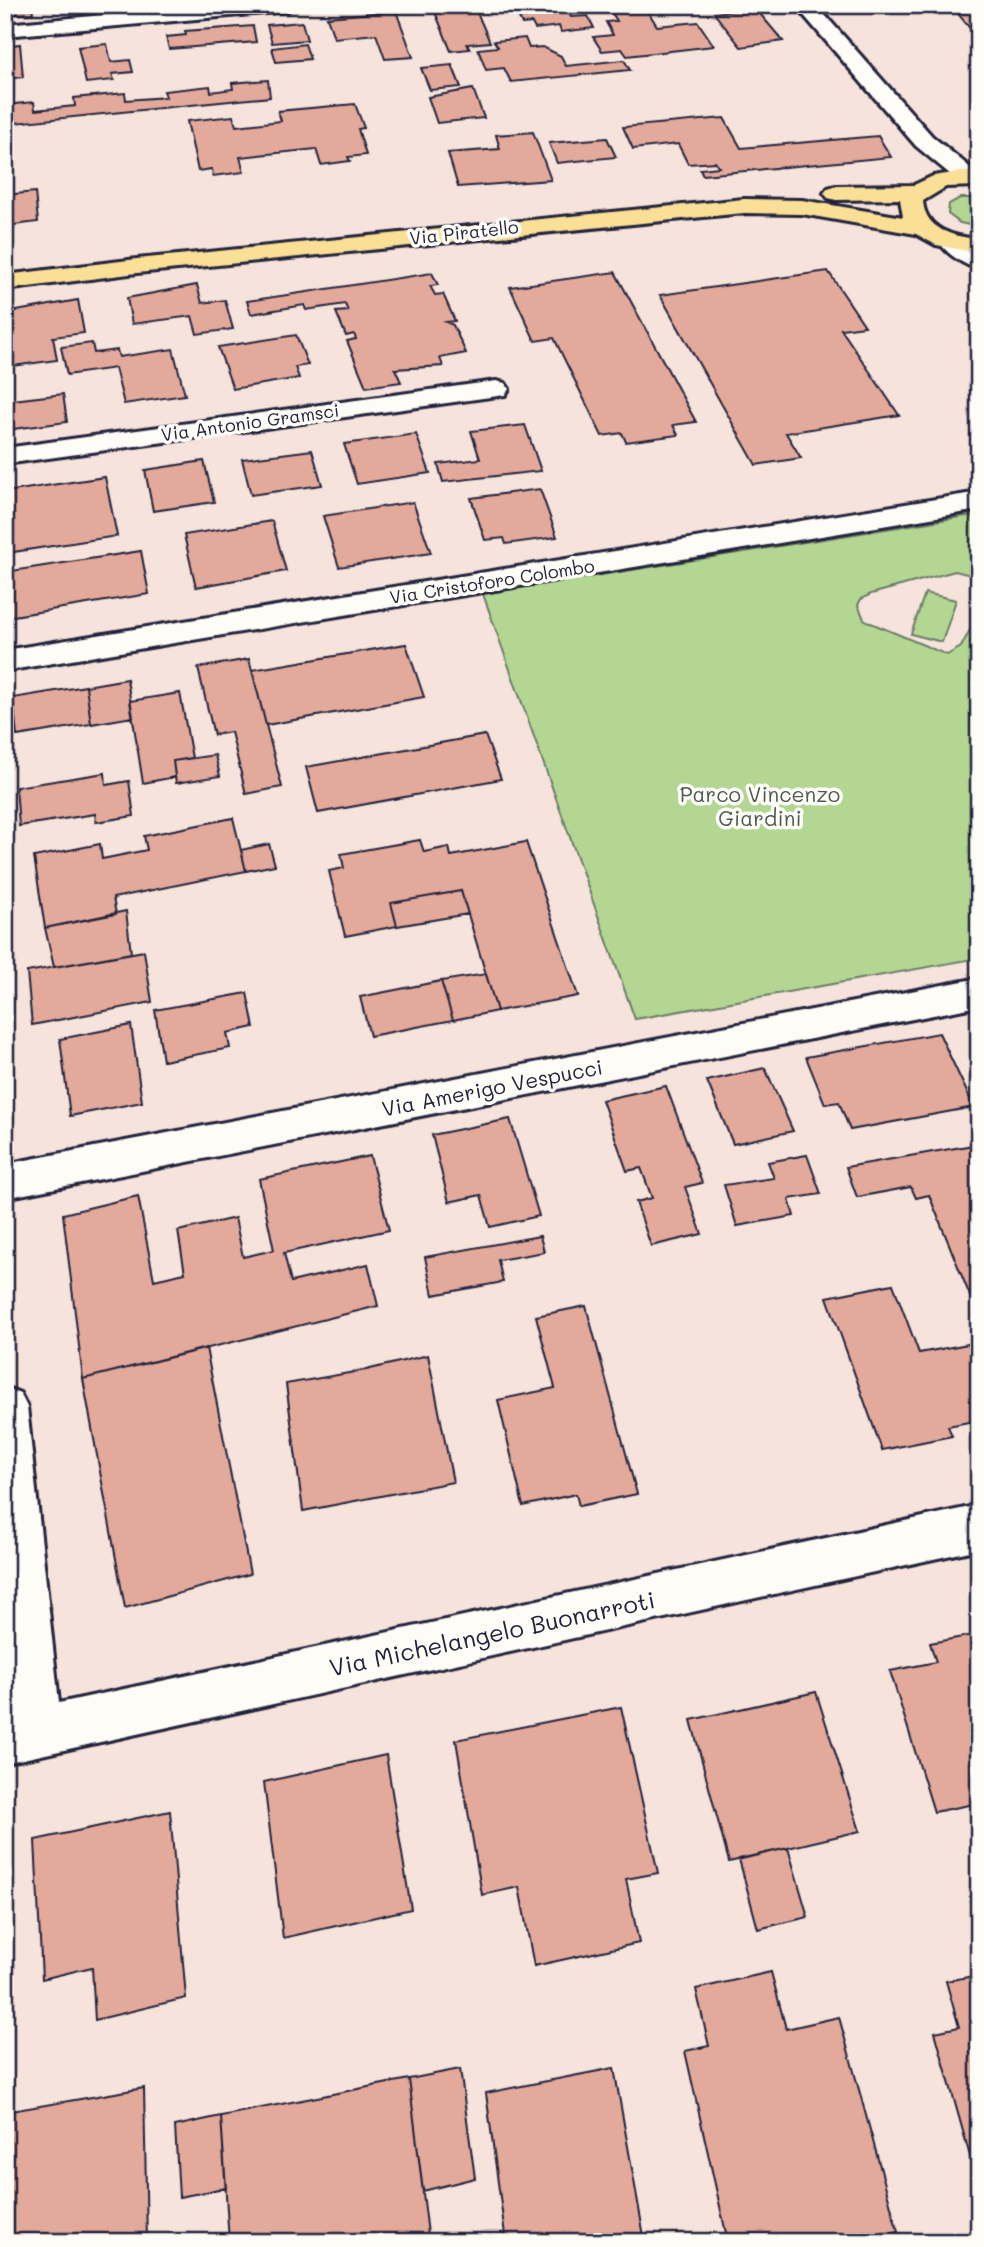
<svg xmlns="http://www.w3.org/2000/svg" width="984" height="2247" viewBox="0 0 984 2247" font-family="Mali,sans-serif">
	<rect width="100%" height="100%" fill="#f5e3dc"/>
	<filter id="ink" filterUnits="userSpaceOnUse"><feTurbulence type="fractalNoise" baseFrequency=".0143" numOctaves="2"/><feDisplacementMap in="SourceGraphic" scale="14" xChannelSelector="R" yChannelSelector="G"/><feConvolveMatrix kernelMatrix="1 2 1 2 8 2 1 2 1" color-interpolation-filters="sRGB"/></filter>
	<g filter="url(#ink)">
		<!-- green -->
		<path fill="#b3d792" stroke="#6a7c66" stroke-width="2" d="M960 198H979V227L960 223 948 214 949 204Z
			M979 514V577L955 571 871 594 861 599 858 605 864 619 871 623 947 655 961 647 979 613V958L635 1019 483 594Z
			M925 593 956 600 942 642 911 634Z"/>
		<!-- building -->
		<path fill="#e3aa9c" stroke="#22223b" stroke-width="2" d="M5 5H32L33 13 5 15Z
			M513 5H565L571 17 588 16 594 28 561 32 559 26 535 29 532 23 522 24Z
			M607 5H644L657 26 698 22 714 46 627 56 622 49 602 51 593 37 613 35 606 22 617 21Z
			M951 5H979V37H977Z
			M475 8 490 42 467 44 470 49 451 51 435 12Z
			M755 8 783 41 741 47 714 13Z
			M396 11 413 57 385 59 376 34 334 38 327 17Z
			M302 22 307 40 272 43 267 25Z
			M253 26 256 42 169 49 166 37 186 35 185 31Z
			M525 38 529 48 543 47 561 56 566 66 624 60 630 70 511 82 504 68 486 70 478 49 498 47 494 41Z
			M20 44 23 77 5 79V46Z
			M107 44 111 62 130 60 133 72 112 74 114 80 86 83 78 47Z
			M305 44 310 59 276 62 272 48Z
			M452 65 461 87 430 90 421 68Z
			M268 80 270 97 5 124V105L34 102 35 110 75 106 74 98 125 93 126 100 166 97 164 91 210 86 211 92 233 89 232 83Z
			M473 89 484 118 437 123 428 97Z
			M355 104 364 128 358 129 366 155 348 157 350 161 321 165 316 149 240 157 244 172 213 176 212 169 198 171 187 121 233 116 236 126 281 121 278 111Z
			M724 118 741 148 878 136 891 157 703 175 700 169 719 167 715 162 688 164 678 144 633 149 623 127Z
			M533 132 551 180 458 187 448 153 500 149 496 135Z
			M607 138 616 157 557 163 549 143Z
			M35 192 38 222 14 225V229L5 230V195Z
			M828 271 865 326 841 329 899 415 786 433 801 458 756 465 660 295Z
			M615 272 696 422 673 425 678 435 626 442 622 433 602 436 554 338 535 341 510 287Z
			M432 273 438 285 430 286 435 295 443 294 455 321 446 322 453 325 466 353 440 358 443 366 395 369 401 382 366 387 347 341 356 339 354 334 346 336 336 312 348 311 345 304 306 310 304 305 251 314 247 301Z
			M197 285 202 303 225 300 233 329 197 334 192 316 132 324 127 298Z
			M78 300 84 333 53 337 57 360 5 367V356L11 355 10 346 5 347V313Z
			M296 335 308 365 295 367 299 378 233 389 218 347Z
			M92 343 94 353 117 350 119 357 173 349 185 395 124 404 115 368 67 375 61 347Z
			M63 394 67 422 5 430V401Z
			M525 425 541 471 443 482 438 464 480 459 471 431Z
			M416 434 430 473 357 484 344 444Z
			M312 450 322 485 251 495 242 459Z
			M204 461 214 502 153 511 145 470Z
			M105 477 117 536 7 553 5 492Z
			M540 489 557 537 506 544 504 538 485 540 471 498Z
			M413 502 431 553 339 567 323 516Z
			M272 521 286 571 196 587 184 535Z
			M141 551 149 594 7 617 5 572Z
			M406 644 424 697 266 725 252 670Z
			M249 659 282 787 246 794 231 732 214 735 198 668Z
			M127 679 133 717 91 724 86 686Z
			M86 686 91 724 17 736 13 698Z
			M180 693 192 758 173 761 175 777 143 783 130 701Z
			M485 735 501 779 318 813 306 767Z
			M215 755 220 776 176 783 173 761Z
			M105 773 106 785 129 781 134 816 96 822 95 814 19 826 16 787Z
			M233 818 246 871 113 898 116 914 45 928 34 857 100 844 102 859 147 850 144 836Z
			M420 840 424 852 449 847 451 856 526 842 578 996 497 1011 461 891 391 903 397 926 345 936 329 871 344 868 341 854Z
			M269 844 275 865 246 871 241 850Z
			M461 891 468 914 397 926 391 903Z
			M126 911 131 953 54 967 45 928Z
			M144 951 152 1002 32 1025 27 972Z
			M486 974 497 1011 453 1020 441 981Z
			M441 981 453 1020 370 1036 360 997Z
			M247 993 254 1027 227 1033 230 1048 163 1061 155 1010Z
			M131 1025 142 1102 70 1116 60 1039Z
			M939 1033 974 1107 850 1130 839 1102 825 1104 806 1057Z
			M765 1068 793 1131 733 1144 707 1081Z
			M666 1086 702 1183 685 1187 702 1234 651 1246 636 1202 652 1198 641 1168 627 1171 602 1100Z
			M510 1119 539 1216 490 1227 481 1195 449 1202 432 1135Z
			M979 1144V1318L929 1195 916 1198 911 1187 857 1197 846 1167Z
			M807 1155 821 1194 789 1199 794 1216 737 1226 724 1185 774 1178 768 1162Z
			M370 1156 389 1230 284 1253 291 1282 368 1264 378 1306 83 1379 63 1214 138 1196 154 1280 185 1273 178 1231 235 1218 243 1257 274 1250 259 1179Z
			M540 1236 544 1252 498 1260 503 1282 433 1295 425 1257Z
			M893 1284 919 1353 979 1342V1420L948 1426 952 1436 882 1450 827 1297Z
			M586 1306 637 1494 579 1506 576 1494 523 1506 498 1400 555 1388 536 1316Z
			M206 1348 250 1574 125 1608 83 1379Z
			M428 1355 453 1482 303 1511 286 1384 366 1370Z
			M979 1634V1803L934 1812 890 1671 936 1662 930 1643Z
			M816 1692 860 1831 729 1862 691 1720Z
			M621 1707 658 1873 626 1879 639 1943 534 1966 519 1887 482 1895 456 1740Z
			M386 1755 411 1909 283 1938 264 1782Z
			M170 1811 186 1998 95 2020 92 1967 42 1979 35 1840Z
			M788 1848 808 1917 758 1929 739 1859Z
			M771 1972 786 2029 839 2017 898 2232 860 2242H728L685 2051 709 2046 696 1989Z
			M979 1975V2188L935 2032 959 2027 946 1981Z
			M614 2068 645 2242H506L486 2093Z
			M460 2069 475 2178 423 2191 409 2079Z
			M409 2079 429 2242H229L221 2116Z
			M144 2088 147 2242H5V2112Z
			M221 2116 226 2188 179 2197 175 2126Z"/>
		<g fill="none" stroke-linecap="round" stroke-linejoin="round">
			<!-- minor casing -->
			<g stroke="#22223b" stroke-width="6">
				<path id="minor" d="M214 5H297L287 11 5 36V24Z
					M795 5H816L932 136 978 174V184H962L916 146Z
					M951 235 979 250V269C965 266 947 254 939 242L942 237Z
					M496 381 505 383 509 389 505 395 5 464V448Z
					M979 492V510L5 671V650Z
					M979 978V1006L5 1198V1164Z
					M5 1387 20 1393 27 1407 59 1703 979 1505V1549L5 1763V1715L12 1713 5 1640Z"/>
			</g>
			<!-- major casing -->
			<g stroke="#22223b" stroke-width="6">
				<path id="major" d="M960 172H979V186L946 187 923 201C925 230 954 237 979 239V253L936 245 916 234 802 214 744 213 137 273 5 290V275L137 259 744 199 802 200 903 217 900 199 836 200 828 198 824 193 828 188 836 186 914 185 933 176Z"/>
			</g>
			<!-- minor -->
			<use href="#minor" fill="#fdfcf7" fill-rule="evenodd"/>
			<!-- major -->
			<use href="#major" fill="#fadf96" fill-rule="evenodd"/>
		</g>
	</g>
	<g text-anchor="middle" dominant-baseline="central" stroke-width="7" stroke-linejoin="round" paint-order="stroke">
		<!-- far-street labels -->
		<g font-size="18" fill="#22223b" stroke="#fdfcf7">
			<text transform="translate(464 232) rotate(-6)">Via Piratello</text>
			<text transform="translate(250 422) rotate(-8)">Via Antonio Gramsci</text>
			<text transform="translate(492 581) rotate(-9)">Via Cristoforo Colombo</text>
		</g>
		<!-- park labels -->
		<g font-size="21" fill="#4e5855" stroke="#fdfcf7">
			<text x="760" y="793">Parco Vincenzo<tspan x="760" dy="24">Giardini</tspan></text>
		</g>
		<!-- street labels -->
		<g font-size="21" fill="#22223b" stroke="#fdfcf7">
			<text transform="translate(492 1087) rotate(-11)">Via Amerigo Vespucci</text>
		</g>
		<!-- near-street labels -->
		<g font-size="24" fill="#22223b" stroke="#fdfcf7">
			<text transform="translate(492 1633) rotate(-12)">Via Michelangelo Buonarroti</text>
		</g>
	</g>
	<!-- margin -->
	<rect width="984" height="2247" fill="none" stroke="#fdfcf7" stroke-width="28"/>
	<rect x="14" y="14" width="956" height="2219" fill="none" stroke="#22223b" stroke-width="2.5" filter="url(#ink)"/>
</svg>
